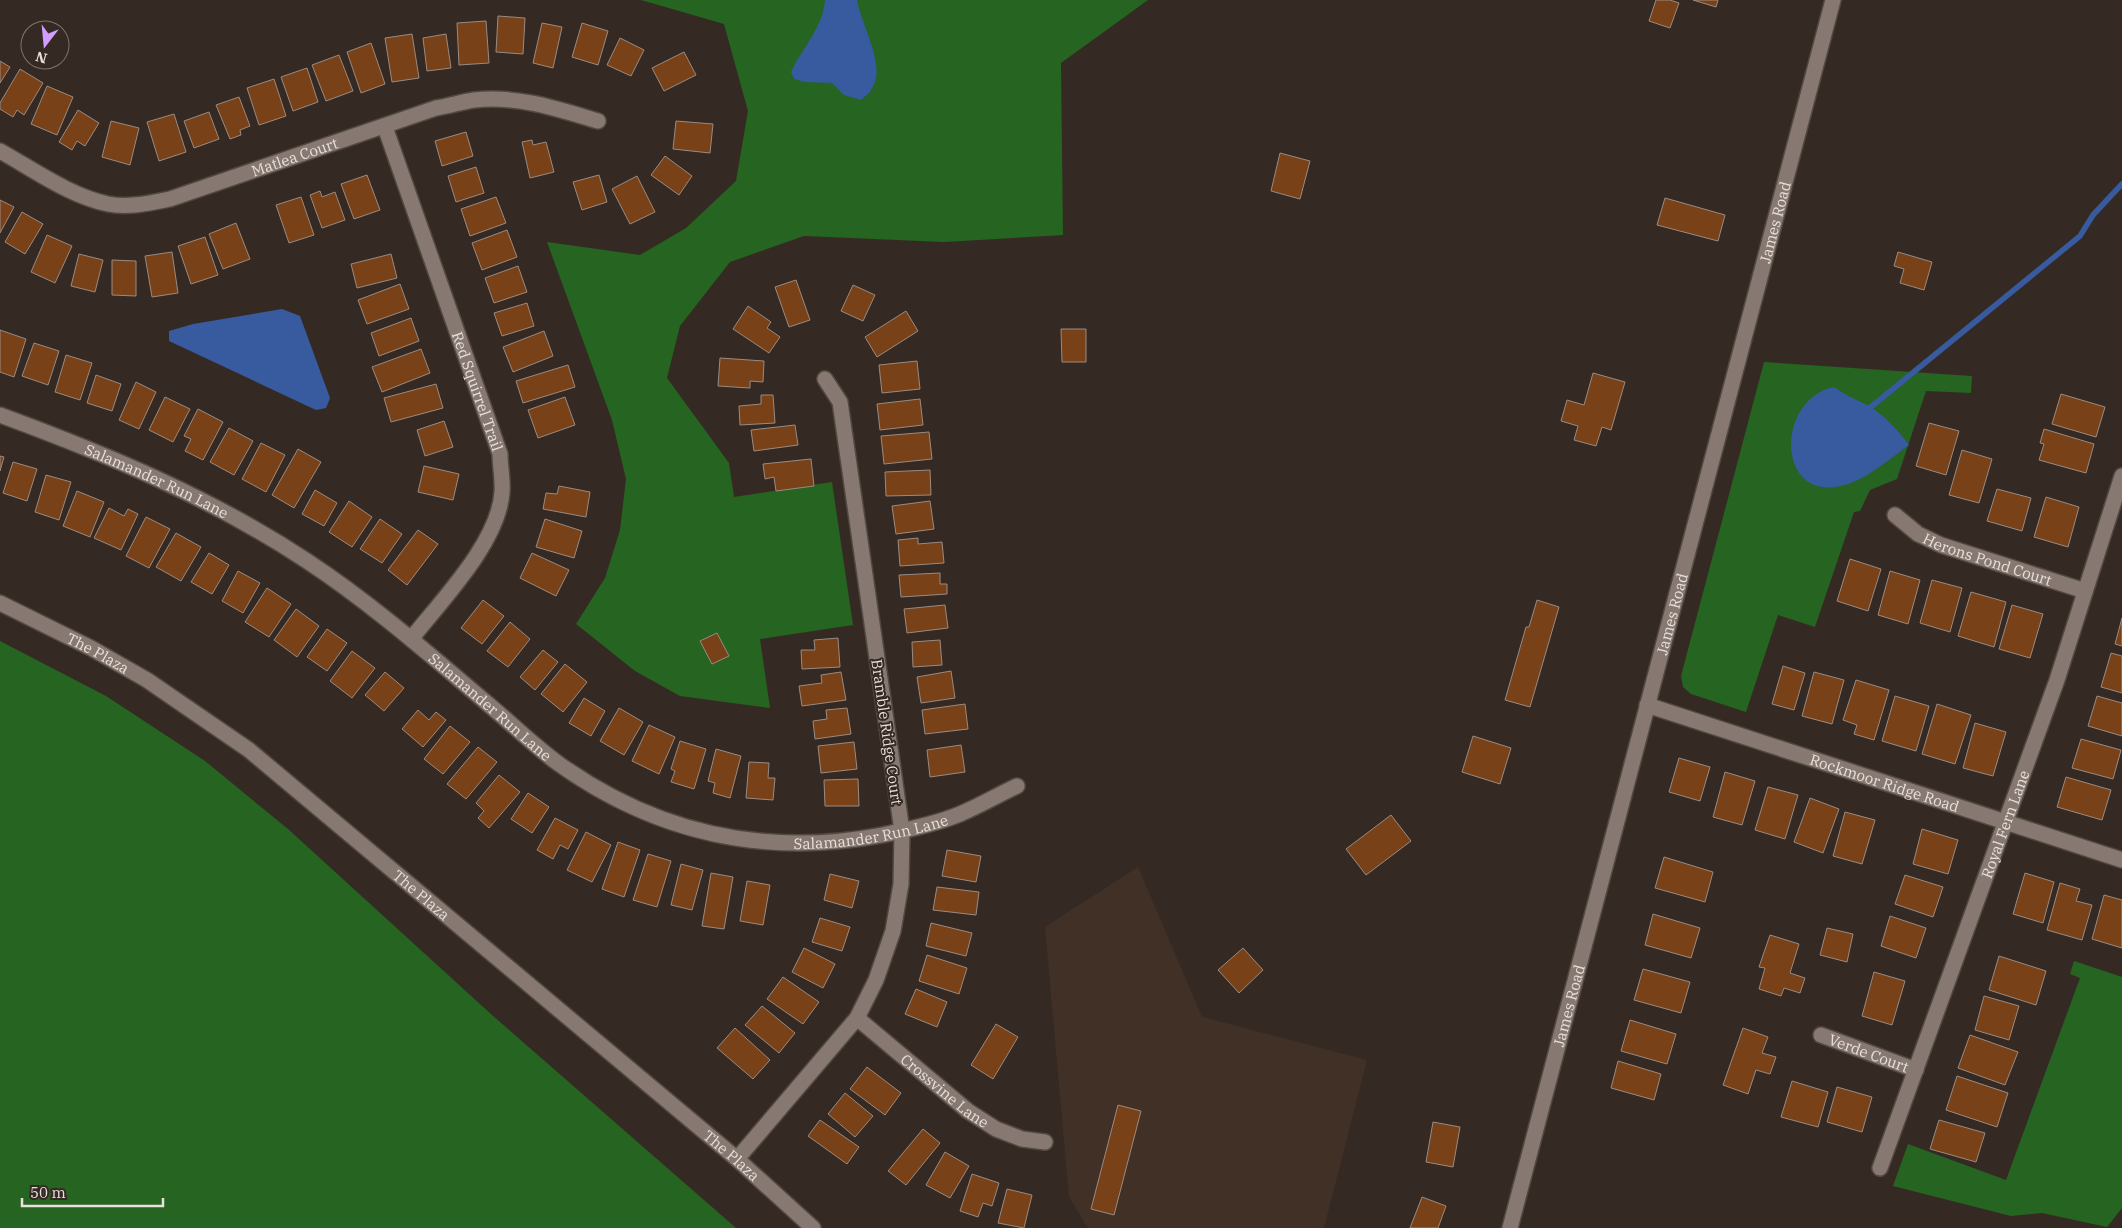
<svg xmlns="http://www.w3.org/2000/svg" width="2122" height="1228" viewBox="0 0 2122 1228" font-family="'IBM Plex Serif',serif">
	<rect width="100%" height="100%" fill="#352a23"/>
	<!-- built -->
	<path fill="#413026" d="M1138 867 1202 1017 1367 1060 1324 1228H1088L1069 1197 1045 927Z"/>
	<!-- forest -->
	<path fill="#266421" d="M641 0H1148L1061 63 1063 235 944 242 804 236 730 262 680 326 667 378 729 463 734 497 832 482 853 625 760 639 770 708 680 696 635 671 576 624 605 578 620 530 626 479 612 420 547 242 640 255 686 228 736 181 748 111 724 24Z
		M1764 362 1972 376 1971 393 1926 391 1897 479 1870 490 1860 511 1854 512 1815 627 1778 615 1746 712 1691 694 1683 687 1681 676Z
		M0 641 106 696 205 761 288 829 492 1015 736 1228H0Z
		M2074 961 2122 977V1208L2107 1227 2042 1213 2011 1216 1893 1186 1908 1144 2006 1180 2080 978 2070 974Z"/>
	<!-- water -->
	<path fill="#385a9f" d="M825 0H857C861 24 887 67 872 88 870 93 865 96 861 100L844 95 832 83 805 82 794 79 791 72C802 48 823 28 825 0Z
		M282 309 300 316 330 398 326 408 316 410 169 341V331L193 324Z
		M1834 387C1845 395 1857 400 1869 406 1884 415 1899 431 1909 445 1894 456 1878 469 1862 478 1776 522 1770 400 1834 387Z"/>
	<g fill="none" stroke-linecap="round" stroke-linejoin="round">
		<!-- stream -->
		<path stroke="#385a9f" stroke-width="5.5" d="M1866 411 2080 236 2093 215 2122 184"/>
	</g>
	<!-- building -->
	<path fill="#794117" stroke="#998b83" d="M1656 0H1670L1679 3 1670 28 1649 21Z
		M1693 0H1718L1716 7Z
		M498 16 525 18 523 54 496 52Z
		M486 21 489 63 459 65 457 23Z
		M542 23 562 27 553 68 533 63Z
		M582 23 608 31 598 65 572 57Z
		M412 34 419 78 392 82 385 38Z
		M446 34 451 68 427 71 423 38Z
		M620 38 644 50 631 76 607 65Z
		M371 43 385 84 361 93 347 52Z
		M684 52 696 75 664 91 652 68Z
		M339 55 353 91 326 101 312 65Z
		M0 61 10 67 0 83Z
		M307 68 318 102 293 111 281 77Z
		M20 69 43 83 24 115 17 110 13 117 0 109V103Z
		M274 79 286 116 259 125 247 88Z
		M47 86 73 97 57 135 31 124Z
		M239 97 250 126 240 130 241 135 230 139 216 105Z
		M78 110 99 123 85 146 77 141 72 150 59 142Z
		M209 112 219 139 194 148 184 121Z
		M174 114 186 152 159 161 147 122Z
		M111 121 139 128 130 165 102 157Z
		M676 121 713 124 710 153 673 149Z
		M466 132 473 156 442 166 435 141Z
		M532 140 533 145 546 142 554 172 530 178 522 142Z
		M1280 153 1310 161 1300 199 1271 191Z
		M665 156 692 176 679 195 651 175Z
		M476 167 484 193 456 202 448 176Z
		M367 175 380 210 354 219 341 184Z
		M599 175 607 202 582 210 573 182Z
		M637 176 655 212 630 224 612 189Z
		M320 191 322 197 335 192 345 220 322 228 310 195Z
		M301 197 314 235 289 243 276 205Z
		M496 197 506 223 470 236 461 209Z
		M1665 198 1725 215 1718 241 1657 225Z
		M0 200 14 207 0 233Z
		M22 212 43 224 25 254 5 242Z
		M236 223 250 259 223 269 209 234Z
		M507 230 517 257 482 270 472 243Z
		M47 235 72 246 55 283 31 272Z
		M205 237 218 275 191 284 178 246Z
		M172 252 178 293 152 297 145 256Z
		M1898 252 1932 262 1924 290 1900 283 1904 269 1894 266Z
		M79 254 103 260 95 292 71 286Z
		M391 254 397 278 357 288 351 264Z
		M112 260 136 261V296L112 295Z
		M518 266 527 292 494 303 485 278Z
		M796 280 810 320 789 327 775 287Z
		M400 284 409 309 367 324 358 300Z
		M853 285 875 295 863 321 841 311Z
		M527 303 534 326 502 336 494 313Z
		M748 306 771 322 767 328 780 337 769 353 733 329Z
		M906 311 918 331 877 357 865 337Z
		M411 318 419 341 379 356 371 333Z
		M1061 329H1086V362H1062Z
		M0 330 26 339 14 377 0 372Z
		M544 331 553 356 513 372 503 347Z
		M34 343 59 351 48 385 22 376Z
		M421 349 430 373 382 392 372 367Z
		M66 355 92 363 80 400 55 392Z
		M720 358 764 361 763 382 750 381V388L718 386Z
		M917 361 920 389 882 393 879 365Z
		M568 365 575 387 523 403 516 381Z
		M1593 373 1625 382 1611 430 1602 427 1596 446 1574 440 1578 426 1561 421 1567 400 1584 405Z
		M96 375 121 384 112 411 87 403Z
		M136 382 156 392 139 429 119 420Z
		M436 384 443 408 391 422 384 398Z
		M2061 394 2105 407 2096 437 2052 424Z
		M761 395H773L775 423 740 425 739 406 761 404Z
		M165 397 190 409 173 442 149 430Z
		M565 397 575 425 538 438 528 410Z
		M920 399 923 425 880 430 877 404Z
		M198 409 223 422 203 460 185 451 191 439 184 436Z
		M444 421 453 447 425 456 417 430Z
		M1929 423 1959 431 1946 475 1916 466Z
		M795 425 798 445 754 451 751 430Z
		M229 428 253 441 234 475 210 462Z
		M2044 429 2094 444 2086 473 2039 460 2044 444 2040 443Z
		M929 432 932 459 884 464 881 436Z
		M261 443 285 455 266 492 242 479Z
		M298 449 321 462 294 508 272 495Z
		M1962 450 1992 459 1979 503 1949 495Z
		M0 456 4 457 0 471Z
		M811 459 814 486 776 491 774 477 765 479 763 464Z
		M13 462 37 469 27 501 3 493Z
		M424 466 459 474 453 500 418 492Z
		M930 470 931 495 886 496 885 472Z
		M46 475 71 482 59 520 35 512Z
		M559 486 590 492 586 517 543 509 546 493 557 494Z
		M1997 489 2031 498 2022 531 1987 521Z
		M315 490 337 503 324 526 302 514Z
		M77 491 104 502 90 537 63 526Z
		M2046 497 2079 507 2068 547 2034 537Z
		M349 501 372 517 352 547 329 532Z
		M930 501 934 529 896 534 892 506Z
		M109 508 124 516 128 509 138 514 121 550 94 538Z
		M146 517 170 529 149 568 126 556Z
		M380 519 402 534 382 563 360 549Z
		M545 519 582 531 574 558 536 547Z
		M418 530 438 544 407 585 388 570Z
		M176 533 201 547 181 581 156 567Z
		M918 538V544L942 542 944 563 900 566 898 540Z
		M209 553 229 565 212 594 191 582Z
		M532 553 569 570 556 596 520 578Z
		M1850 559 1881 569 1868 611 1837 601Z
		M238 571 260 583 243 613 222 601Z
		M1890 571 1920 580 1908 624 1878 615Z
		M940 573V584H947V594L901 597 899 575Z
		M1932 580 1962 588 1950 632 1920 623Z
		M267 588 291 604 269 637 245 622Z
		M1971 592 2006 602 1994 647 1958 636Z
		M483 600 504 616 482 644 461 628Z
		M1537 600 1559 607 1530 707 1505 700 1526 627H1529Z
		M945 605 948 628 907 633 904 609Z
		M2012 605 2043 614 2030 658 1999 649Z
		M296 609 319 626 297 657 274 640Z
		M2122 618V646L2115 644Z
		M510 622 530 639 508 667 487 651Z
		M327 629 347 643 327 671 307 657Z
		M717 633 729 656 712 664 700 641Z
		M838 638 840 667 802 669 801 650H815L814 640Z
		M940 640 942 665 913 667 912 642Z
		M543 650 558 662 535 690 520 677Z
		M352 651 375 668 352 698 330 681Z
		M2111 653 2122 656V693L2101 687Z
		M565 664 587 682 563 712 541 694Z
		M1783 666 1805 673 1794 710 1772 704Z
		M951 671 955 698 921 703 917 677Z
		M385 672 404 688 384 711 365 695Z
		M841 672 846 700 802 706 799 686 822 683 821 675Z
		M1814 672 1844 680 1832 724 1802 716Z
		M1856 680 1889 690 1874 740 1854 734 1857 725 1843 720Z
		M1895 696 1929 706 1916 751 1882 741Z
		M2097 696 2122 703V736L2088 726Z
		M584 698 605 711 591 736 569 723Z
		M965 704 968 729 925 734 922 710Z
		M1937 704 1971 715 1955 764 1922 754Z
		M619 708 643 722 624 755 600 741Z
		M847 708 851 734 815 739 813 721 827 719 826 710Z
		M418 710 429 720 436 712 446 720 423 747 402 729Z
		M1975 723 2006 732 1993 776 1963 768Z
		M649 725 675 737 659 774 632 761Z
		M450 726 470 742 443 774 424 759Z
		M1473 736 1511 748 1500 784 1462 772Z
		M2081 739 2121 750 2113 779 2072 768Z
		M680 741 706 749 694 789 671 782 675 771 671 769Z
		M854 742 857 769 821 773 818 746Z
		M961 745 965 772 930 777 927 750Z
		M478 747 497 762 466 799 447 784Z
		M716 749 741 756 730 798 713 793 715 783 708 781Z
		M1679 758 1710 767 1700 801 1669 792Z
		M749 762 769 763 768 778H775L773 800 746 798Z
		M1725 772 1755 781 1742 825 1713 817Z
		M499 775 520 792 489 828 478 818 484 811 476 803Z
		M2066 777 2111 790 2102 820 2057 807Z
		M858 779 859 806H825L824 780Z
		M1768 787 1798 795 1785 839 1755 830Z
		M528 793 549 807 532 833 511 819Z
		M1810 798 1839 809 1823 853 1794 842Z
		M1845 812 1875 820 1862 864 1833 856Z
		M1391 815 1411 841 1366 875 1346 849Z
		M555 818 578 830 568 849 560 845 553 859 537 850Z
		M1922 829 1958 840 1948 874 1913 864Z
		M586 832 611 845 592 882 567 870Z
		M618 842 640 850 624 897 602 889Z
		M947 850 981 856 976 882 942 876Z
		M648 854 671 861 657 907 633 900Z
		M1664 857 1713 872 1705 902 1655 888Z
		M681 864 703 870 692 910 671 905Z
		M711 873 733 877 724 929 702 926Z
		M2025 873 2054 882 2043 923 2013 914Z
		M830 874 859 881 852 908 824 900Z
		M1905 875 1943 887 1933 917 1895 904Z
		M747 881 770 885 763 925 740 921Z
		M2060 883 2080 889 2076 901 2092 905 2082 940 2047 930Z
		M937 887 979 892 976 915 933 910Z
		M2104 895 2122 900V948L2092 939Z
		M1653 914 1700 928 1691 958 1645 945Z
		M1890 916 1926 928 1916 958 1881 946Z
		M820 918 850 927 842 951 812 942Z
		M931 923 972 933 966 956 926 946Z
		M1827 928 1853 934 1847 962 1820 955Z
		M1770 935 1799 944 1790 973 1805 978 1800 993 1784 988 1781 996 1759 989 1765 968 1759 967Z
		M804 948 835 964 823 988 792 972Z
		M1243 948 1263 970 1239 993 1218 970Z
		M927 955 967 968 959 994 919 981Z
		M1999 956 2046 971 2036 1005 1989 990Z
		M1643 969 1690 982 1681 1013 1634 1000Z
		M1874 972 1905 981 1892 1025 1862 1016Z
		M783 977 819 1002 803 1024 767 999Z
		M916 989 947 1002 937 1027 905 1014Z
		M1984 996 2019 1006 2009 1040 1975 1030Z
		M762 1006 795 1033 779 1053 745 1025Z
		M1630 1020 1676 1034 1667 1064 1621 1051Z
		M996 1024 1018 1037 993 1079 971 1065Z
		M735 1028 770 1060 753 1079 717 1048Z
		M1743 1028 1768 1037 1762 1053 1776 1057 1770 1074 1756 1070 1748 1094 1723 1085Z
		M1970 1035 2018 1052 2005 1085 1958 1068Z
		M1618 1061 1661 1074 1654 1100 1611 1088Z
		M867 1067 901 1093 885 1115 850 1089Z
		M1957 1076 2008 1093 1997 1127 1946 1110Z
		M1792 1081 1828 1092 1818 1127 1781 1117Z
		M1837 1087 1872 1097 1862 1132 1827 1122Z
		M845 1093 873 1116 855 1137 828 1114Z
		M1118 1105 1141 1111 1114 1215 1091 1209Z
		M820 1120 859 1147 847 1164 808 1136Z
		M1939 1120 1985 1133 1976 1162 1930 1149Z
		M1433 1122 1460 1127 1453 1167 1426 1162Z
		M923 1129 940 1143 906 1185 888 1171Z
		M945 1152 969 1166 950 1198 926 1185Z
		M972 1174 999 1183 992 1206 983 1203 978 1217 960 1211Z
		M1007 1189 1032 1195 1024 1228 998 1223Z
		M1422 1197 1446 1206 1438 1228H1410Z"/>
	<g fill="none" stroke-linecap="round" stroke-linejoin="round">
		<!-- minor casing -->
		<g stroke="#514842" stroke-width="18">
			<g id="minor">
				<path id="s1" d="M385 127 500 454C500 466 503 480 502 492 499 542 441 601 411 639"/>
				<path id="s2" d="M0 151C34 170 70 196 108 204 128 208 150 203 170 199L436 108C449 106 461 102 474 100 517 95 558 109 598 121"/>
				<path id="s3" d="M0 415C106 454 212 498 307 561 371 603 430 655 488 704 512 724 534 746 559 764 656 833 765 857 882 835 907 830 936 824 960 814 979 806 998 795 1017 786"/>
				<path id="s4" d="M1895 515 1918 534 1941 545 2085 591"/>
				<path id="s5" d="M0 603 91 648 147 680 249 750 737 1159 813 1228"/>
				<path id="s6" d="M1647 705 2122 860"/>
				<path id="s7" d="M857 1018 968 1111 996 1129 1022 1139 1045 1142"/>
				<path id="s8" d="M1821 1035 1916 1070"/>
				<path d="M737 1159 857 1018 876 980 893 931 901 884 902 831 840 402 825 379"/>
				<path id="s9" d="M1880 1168 2057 680 2122 476"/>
				<path id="s10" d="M1510 1228 1833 0"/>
			</g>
		</g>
		<!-- minor -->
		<use href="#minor" stroke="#877971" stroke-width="15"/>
	</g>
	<g text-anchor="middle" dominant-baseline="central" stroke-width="4" stroke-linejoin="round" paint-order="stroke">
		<!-- street labels -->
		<g font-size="15" fill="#e8e0dc" stroke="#352a23">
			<text stroke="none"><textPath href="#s2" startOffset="315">Matlea Court</textPath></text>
			<text stroke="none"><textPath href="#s10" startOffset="1040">James Road</textPath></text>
			<text stroke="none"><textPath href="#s1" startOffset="280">Red Squirrel Trail</textPath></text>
			<text stroke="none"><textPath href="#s3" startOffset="170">Salamander Run Lane</textPath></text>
			<text stroke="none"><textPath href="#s4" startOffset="104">Herons Pond Court</textPath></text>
			<text stroke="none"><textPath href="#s10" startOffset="635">James Road</textPath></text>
			<text stroke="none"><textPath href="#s5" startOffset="110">The Plaza</textPath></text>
			<text stroke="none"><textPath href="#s3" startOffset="575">Salamander Run Lane</textPath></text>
			<text transform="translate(887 732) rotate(82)">Bramble Ridge Court</text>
			<text stroke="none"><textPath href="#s6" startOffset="250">Rockmoor Ridge Road</textPath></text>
			<text stroke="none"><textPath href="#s9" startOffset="366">Royal Fern Lane</textPath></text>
			<text stroke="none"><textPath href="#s3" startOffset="994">Salamander Run Lane</textPath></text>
			<text stroke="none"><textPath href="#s5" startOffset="515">The Plaza</textPath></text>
			<text stroke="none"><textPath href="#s10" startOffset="230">James Road</textPath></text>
			<text stroke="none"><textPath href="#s8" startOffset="51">Verde Court</textPath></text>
			<text stroke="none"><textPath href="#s7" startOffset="114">Crossvine Lane</textPath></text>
			<text stroke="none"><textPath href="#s5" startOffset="920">The Plaza</textPath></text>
		</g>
	</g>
	<!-- north arrow -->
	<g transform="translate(45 45) rotate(196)"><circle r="24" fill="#352a23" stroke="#7d736d"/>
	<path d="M0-4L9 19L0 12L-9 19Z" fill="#d19dfe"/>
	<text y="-8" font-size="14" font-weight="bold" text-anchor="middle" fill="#e8e0dc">N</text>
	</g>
	<!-- scale -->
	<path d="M22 1198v8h141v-8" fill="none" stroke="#e8e0dc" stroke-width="2.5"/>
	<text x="30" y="1198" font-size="15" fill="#e8e0dc" stroke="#352a23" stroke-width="4" paint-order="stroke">50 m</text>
</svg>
